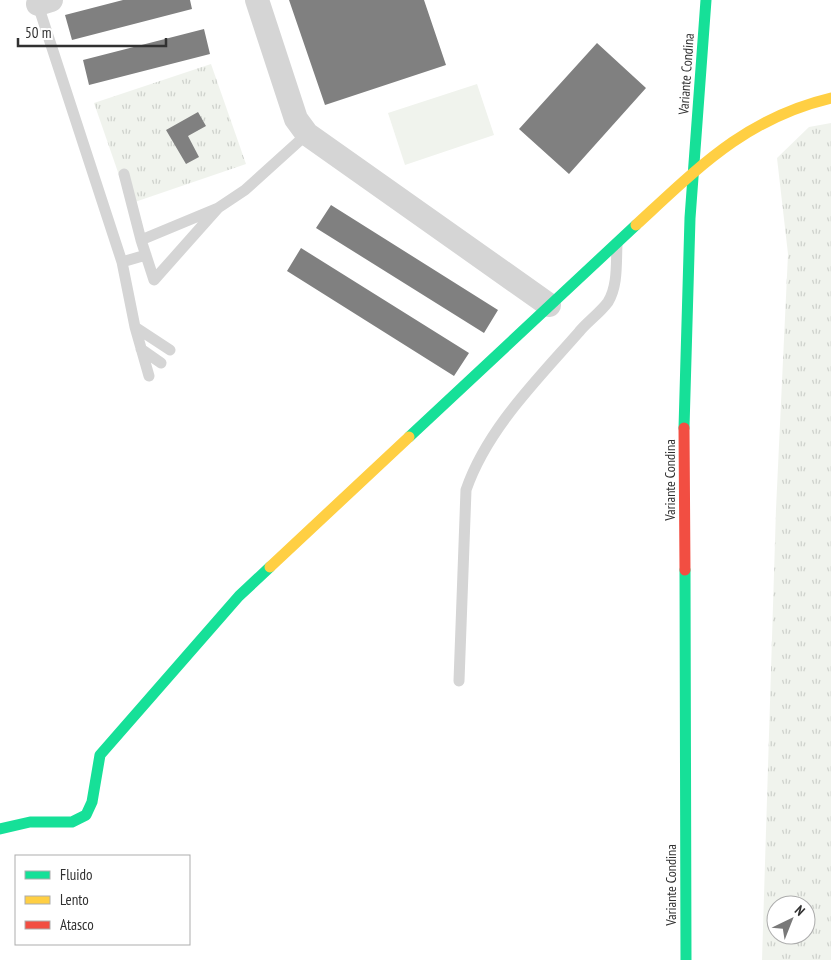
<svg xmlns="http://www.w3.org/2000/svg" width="831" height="960" viewBox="0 0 831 960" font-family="'PT Sans Narrow',sans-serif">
	<defs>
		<pattern id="grass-tufts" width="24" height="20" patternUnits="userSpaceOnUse" patternTransform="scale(1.25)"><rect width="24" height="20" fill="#f0f3ed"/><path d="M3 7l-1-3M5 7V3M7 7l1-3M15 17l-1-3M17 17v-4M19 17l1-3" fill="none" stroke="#ced1cc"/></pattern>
	</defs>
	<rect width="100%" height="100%" fill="#fff"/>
	<!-- grass -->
	<path fill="url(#grass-tufts)" fill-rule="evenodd" d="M211 64 246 164 129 204 94 103Z
		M831 123V960H762L776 509 788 254 777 158 809 127ZM776 905H806V935H776Z"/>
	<!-- garden -->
	<path fill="#f0f3ed" d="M477 84 494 135 405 165 388 113Z"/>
	<!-- building -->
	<path fill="#808080" d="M123 0H190L192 9 72 40 65 15Z
		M289 0H424L446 65 325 105Z
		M204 29 210 54 89 85 83 60Z
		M597 43 646 88 569 174 519 129Z
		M198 112 206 126 188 136 199 157 186 164 166 130Z
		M331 205 498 310 484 333 316 228Z
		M301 248 469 353 454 376 287 271Z"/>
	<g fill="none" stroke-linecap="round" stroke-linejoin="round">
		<!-- lane -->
		<path stroke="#d5d5d5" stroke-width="11" d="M37 2 122 262 135 327 149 376
			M124 174 141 240
			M218 208 154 280 141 240 218 208 245 190 307 134
			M122 262 146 255
			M135 327 170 350
			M141 349 161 363
			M459 681 466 490C487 429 537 380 579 332 587 322 600 313 608 302 618 286 616 263 617 245"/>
		<!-- street -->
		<path stroke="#d5d5d5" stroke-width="24" d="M257 0 296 119 307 134 549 305
			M38 4 51 0"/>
		<!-- fast -->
		<path stroke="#16e098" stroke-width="11" d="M684 428 690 218 706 0
			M409 437 636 225
			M685 570 686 960
			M0 829 30 822H72L86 815 92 802 100 755 239 596 270 567"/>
		<!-- slow -->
		<path stroke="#ffcf43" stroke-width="11" d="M636 225C698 168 746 118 831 98
			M270 567 409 437"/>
		<!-- jam -->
		<path stroke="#f24e42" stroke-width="11" d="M684 428 685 570"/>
	</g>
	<g text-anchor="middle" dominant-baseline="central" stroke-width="5" stroke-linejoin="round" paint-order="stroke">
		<!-- street labels -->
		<g font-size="14" fill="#313131" stroke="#fff">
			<text transform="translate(686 74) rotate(-86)">Variante Condina</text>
			<text transform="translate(670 480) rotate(-90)">Variante Condina</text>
			<text transform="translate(671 885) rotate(-90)">Variante Condina</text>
		</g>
	</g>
	<!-- legend -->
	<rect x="15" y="855" width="175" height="90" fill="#ffffff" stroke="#adadad"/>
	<rect x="25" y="871" width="25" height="8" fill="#16e098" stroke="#adadad"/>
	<text x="60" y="880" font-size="15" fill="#313131">Fluido</text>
	<rect x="25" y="896" width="25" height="8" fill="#ffcf43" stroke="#adadad"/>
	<text x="60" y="905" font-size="15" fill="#313131">Lento</text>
	<rect x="25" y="921" width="25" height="8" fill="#f24e42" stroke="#adadad"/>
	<text x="60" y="930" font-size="15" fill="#313131">Atasco</text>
	<!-- north arrow -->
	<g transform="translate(791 920) rotate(43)"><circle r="24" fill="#ffffff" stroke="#adadad"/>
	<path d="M0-4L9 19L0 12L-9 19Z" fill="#797979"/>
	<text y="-8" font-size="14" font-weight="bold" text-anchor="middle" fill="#313131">N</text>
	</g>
	<!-- scale -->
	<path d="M18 38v8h148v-8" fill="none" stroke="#313131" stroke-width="2.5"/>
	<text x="25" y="38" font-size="15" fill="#313131" stroke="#ffffff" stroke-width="4" paint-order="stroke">50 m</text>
</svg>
